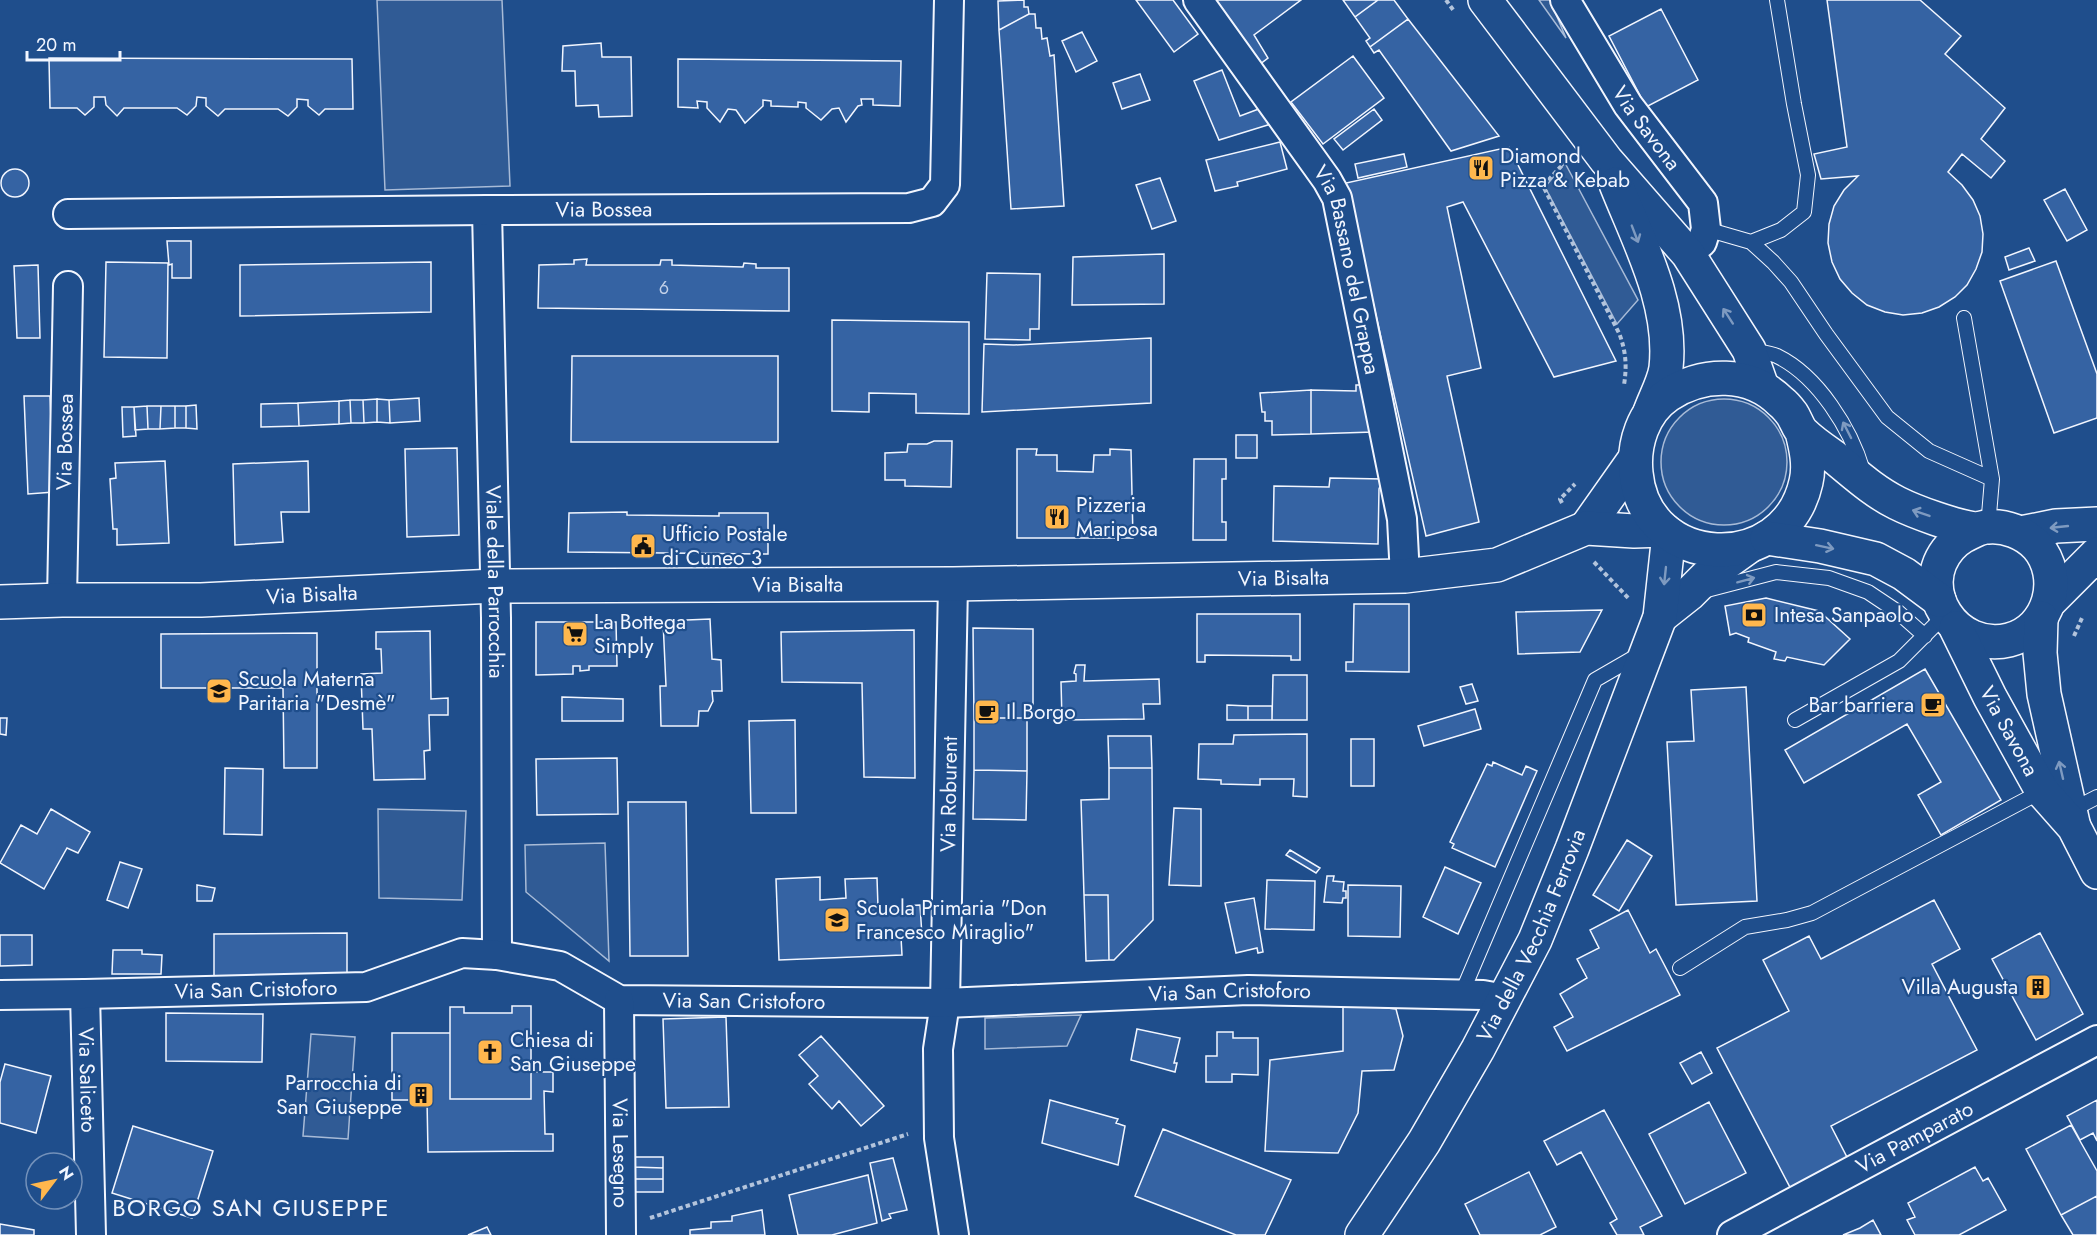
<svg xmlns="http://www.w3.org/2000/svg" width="2097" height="1235" viewBox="0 0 2097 1235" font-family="Jost,sans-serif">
	<rect width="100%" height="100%" fill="#1f4e8c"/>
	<!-- built -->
	<path fill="#305b95" stroke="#a8bbd7" stroke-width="1.5" d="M377 0H502L510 186 385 190Z
		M1539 0H1550L1566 38Z
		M1565 163 1638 300 1617 324 1545 187Z
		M1661 462a63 63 0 1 1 126 0a63 63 0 1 1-126 0Z
		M378 809 466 811 462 900 379 898Z
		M605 843 609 961 526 892 525 845Z
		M1081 1015 1067 1046 985 1049V1018Z
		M311 1034 355 1037 348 1139 303 1136Z"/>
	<!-- building -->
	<path fill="#3563a3" stroke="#f2f6ff" stroke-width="1.5" d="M1024 0V7H1028L1029 14 999 30 998 1Z
		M1136 0H1173L1198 34 1174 52Z
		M1206 0H1301L1254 35 1268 58 1255 68Z
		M1343 0H1378L1355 17Z
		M1378 0H1394L1408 19 1370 47 1366 41 1370 38 1355 17Z
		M1827 0H1920L1961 36 1945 54 2005 108 1981 139 2005 161 1991 178 1962 154 1948 172 1962 185 1973 200 1980 216 1983 234 1982 252 1976 269 1967 285 1955 297 1939 307 1922 313 1903 315 1885 312 1867 305 1852 293 1840 279 1832 262 1828 243 1829 224 1834 206 1844 190 1858 176 1821 179 1814 154 1847 147Z
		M1661 9 1698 80 1646 107 1609 36Z
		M1029 14H1035L1036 28H1041L1042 39 1047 38 1050 56 1054 55 1064 206 1011 209 999 30Z
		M1408 19 1499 136 1451 151 1379 50 1374 53 1370 47Z
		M1082 32 1097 61 1076 72 1062 41Z
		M601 43 602 57H631L632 116 599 117 598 105 576 106 575 71H562L563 46Z
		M1353 56 1384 98 1323 144 1291 102Z
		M49 58 352 59 353 109H325L319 115 308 106V100L297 99V107L288 116 278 109H225L218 116 206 106V98L197 97 196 106 187 115 177 108H124L117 116 106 105 105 97H94V107L85 115 77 108H50Z
		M678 59 901 61 900 106 873 105V99H861L862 105 858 106 846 122 839 108 832 109 821 120 806 108V103L798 102V107L771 106V101L763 100V106L745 123 736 110 728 109 720 122 707 108V102L697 101 698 108 678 107Z
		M1222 70 1240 116 1264 107 1271 124 1219 140 1194 81Z
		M1140 74 1150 100 1122 109 1113 83Z
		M1374 109 1382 120 1343 150 1334 139Z
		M1280 142 1287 169 1237 182 1238 186 1215 191 1206 160Z
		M1509 147 1616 361 1554 377 1463 202 1447 207 1481 368 1447 376 1479 522 1426 536 1346 183Z
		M1404 154 1407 167 1358 178 1355 164Z
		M1 183a14 14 0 1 1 28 0a14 14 0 1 1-28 0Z
		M1160 178 1176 221 1152 229 1136 185Z
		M2065 189 2087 230 2067 241 2044 200Z
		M167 241H191V278H172V264L169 265Z
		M2029 248 2035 261 2009 270 2005 257Z
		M1164 254V304L1072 305 1073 257Z
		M587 259 586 265H660L661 260H672V265L743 267 744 263 756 264V268H789V311L538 308 539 265 574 264V260Z
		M2056 261 2097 374V418L2054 433 2000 281Z
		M106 262 168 263 167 358 104 357Z
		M431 262V312L240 316V265Z
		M38 265 40 338H17L14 266Z
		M987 273 1040 274 1039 329H1030V340L985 339Z
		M832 320 969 322V414L916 413V394L869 393V412L832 411Z
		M1151 338V403L982 412 984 344 1014 345Z
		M572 356H778V442H571Z
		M1356 385H1362L1373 432 1311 434V390L1356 391Z
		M1311 390V434L1272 435V421H1265V412H1262L1260 393Z
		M24 396H50L54 492 28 494Z
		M419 398 420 421 390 423 389 400Z
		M377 399V422L364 423 363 400Z
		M377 399 389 400 390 423 377 422Z
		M350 400H363L364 423H351Z
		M350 400 351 423 339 424V401Z
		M339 401V424L299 426 298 403Z
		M298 403 299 426 261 427V404Z
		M196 405 197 429 186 428V406Z
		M147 406H161L160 429H148Z
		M147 406 148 429 135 430 134 407Z
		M161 406H175V428L160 429Z
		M175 406H186V428H175Z
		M122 407H134L136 436 123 437Z
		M1236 435H1257V458H1236Z
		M934 441H952L951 487 905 486V480H885V453L907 452 908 444H927Z
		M457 448 459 535 407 537 405 449Z
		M1017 449H1037L1036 455H1057V471L1093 472 1094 455H1110V449L1131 450 1133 538H1017Z
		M1194 459H1226V479H1222V522H1226V540H1193Z
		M165 461 169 543 117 545V529H113L110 479 116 478 115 463Z
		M308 461 309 512H281L283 542 235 545 233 464Z
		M1330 478 1383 479 1379 489 1378 544 1273 541 1274 486 1329 487Z
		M627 512V515L719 516V513H768V554L568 552 569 513Z
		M1766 598 1819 611 1850 639 1824 665 1787 657 1785 661 1774 659 1776 652 1748 642 1749 638 1736 633 1730 635 1725 606Z
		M1354 604H1409V672L1346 671V662H1353Z
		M1602 610 1580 652 1518 654 1516 612Z
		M1197 614H1300V660H1291V656L1205 655V662H1197Z
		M710 619 712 659 721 660 722 691H712L713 701 708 711H699L698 726H661L660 686H666L663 621Z
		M536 622H616L617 666H589V670L580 671V666H573V674L536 675Z
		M973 628 1033 629V718H974Z
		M914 630 915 778 864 777 862 683 782 682 781 632Z
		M430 631 431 699 448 698V715H429L430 750 424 751 425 779 374 780 372 729H363L361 674 382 673 381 649H376V632Z
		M317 633V768H284L283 688H161V634Z
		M1076 665H1085L1084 681 1159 679 1160 704H1143L1144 719 1062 720 1061 682 1076 681V674L1074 673Z
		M1925 669 2001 800 1941 835 1918 795 1941 782 1907 724 1804 783 1785 750Z
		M1273 675H1307V720H1272Z
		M1472 684 1478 701 1466 704 1460 687Z
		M1746 687 1757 901 1676 905 1667 742 1694 741 1691 690Z
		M562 697 623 699V721H562Z
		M1227 705 1248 706V720H1227Z
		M1248 706H1272V720H1248Z
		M1475 709 1481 729 1424 746 1418 726Z
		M0 718H7L6 735 0 734Z
		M974 718H1027V771L974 770Z
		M795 720 796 813H751L749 721Z
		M1307 734V797L1293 796 1294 779H1260V785L1221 784V780L1198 779 1199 744H1233L1234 735Z
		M1108 736H1151L1152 768H1109Z
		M1351 739H1374V786H1351Z
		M617 758 618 814 537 815 536 759Z
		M1493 762 1522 775 1526 766 1537 771 1495 867 1452 848 1454 844 1450 842 1487 764 1492 766Z
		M225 768 263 769 262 835 224 834Z
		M1109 768H1152L1153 920 1114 960H1109L1108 895H1084L1081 800 1109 799Z
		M974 770 1027 771 1026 820 973 819Z
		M628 802H686L688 956H630Z
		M1174 808 1201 809V886L1169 885Z
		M51 809 90 832 78 853 67 848 44 889 0 863 21 825 37 834Z
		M1627 840 1652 856 1619 911 1593 895Z
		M1290 850 1320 868 1316 873 1286 855Z
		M120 862 142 869 128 908 107 900Z
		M1445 867 1481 883 1458 934 1423 917Z
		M1327 876H1334L1333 881 1344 882 1343 891H1346V898H1343L1342 903 1324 902Z
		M820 877V900L846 898 845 879 877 878 878 907 920 905 922 936 901 937 902 955 779 960 776 879Z
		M1267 880 1315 881 1314 930 1265 929Z
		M197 885 215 888 212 901H197Z
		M1348 885 1401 886 1400 937 1348 936Z
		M1084 895H1108L1109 960 1086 961Z
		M1254 898 1263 952 1258 953 1257 948 1236 953 1225 903Z
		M1934 900 1960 949 1932 964 1977 1050 1831 1126 1850 1163 1793 1193 1717 1048 1789 1011 1763 960 1809 936 1821 959Z
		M1628 910 1650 953 1656 949 1680 995 1567 1051 1554 1027 1573 1017 1560 994 1587 978 1577 959 1599 948 1590 930Z
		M347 933V980H214V934Z
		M2040 933 2083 1014 2036 1040 1992 959Z
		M0 935H32V965L0 966Z
		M113 950H142V954L162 955 161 974H112Z
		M1343 1003 1396 1009 1403 1036 1394 1070 1362 1071 1358 1113 1338 1153 1265 1151 1270 1060 1343 1051Z
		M512 1006H531V1099H450V1007H464V1013H512Z
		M166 1013 263 1014 262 1062 166 1061Z
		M726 1017 729 1107 666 1108 663 1019Z
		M1137 1029 1180 1038 1174 1063H1177L1175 1072 1131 1060Z
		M1217 1032H1233V1038H1258V1075L1232 1074V1082H1206V1056H1217Z
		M392 1033H450V1099H531V1072H553V1092L544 1091 545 1134H553V1151L428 1152 427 1100H392Z
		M821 1036 884 1106 861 1126 839 1101 832 1109 809 1084 818 1076 799 1055Z
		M1701 1052 1712 1073 1692 1084 1680 1063Z
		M5 1064 51 1076 36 1133 0 1123V1082Z
		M1050 1100 1118 1119 1116 1123 1125 1126 1118 1165 1042 1143Z
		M2097 1100V1141L2093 1133 2080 1140 2067 1116Z
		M1709 1102 1746 1173 1685 1204 1649 1134Z
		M1604 1110 1662 1216 1640 1227 1644 1235H1617L1610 1223 1617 1219 1581 1152 1557 1165 1544 1141Z
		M2071 1125 2097 1171V1196L2061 1215 2026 1149Z
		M133 1126 213 1151 192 1218 112 1193Z
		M1163 1129 1291 1180 1265 1235H1236L1135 1196Z
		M635 1157H663V1168L634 1167Z
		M893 1158 907 1210 889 1214 891 1218 882 1221 870 1163Z
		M634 1167 663 1168V1179H635Z
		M1975 1167 1983 1181 1988 1178 2006 1210 1959 1235H1915L1907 1220 1915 1217 1908 1203Z
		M1529 1172 1556 1227 1540 1235H1480L1465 1204Z
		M868 1175 877 1223 832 1235H798L789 1195Z
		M635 1179H663V1192H635Z
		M2097 1196V1235H2073L2061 1215Z
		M762 1210 765 1235H690V1230L711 1228V1222L732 1221V1216Z
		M1873 1220 1881 1235H1843L1860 1228Z
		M0 1224 34 1230V1235H0Z
		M487 1227 491 1235H468Z"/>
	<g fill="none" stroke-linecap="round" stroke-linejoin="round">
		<!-- service casing -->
		<g stroke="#f2f6ff" stroke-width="16">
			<path id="service" d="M1706 229 1751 242 1773 262 1791 282 1826 334 1887 417 1929 451 1992 479
				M1751 242 1781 230 1804 212 1808 175 1794 104 1777 0
				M1964 318 1992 479 1988 527
				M1749 350C1758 352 1769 352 1777 356 1818 376 1851 429 1863 471
				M1703 591 1776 572 1829 578 1868 592 1898 612 1925 636
				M1795 720 1899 661 1945 615
				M2070 811 2097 797
				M1680 968 1745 927 1787 920 1812 913 2042 791
				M1461 995 1595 680 1640 654"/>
		</g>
		<!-- minor casing -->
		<g stroke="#f2f6ff" stroke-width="32">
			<g id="minor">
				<path id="s1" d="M1198 0 1327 180 1337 198 1402 519 1405 576"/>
				<path id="s2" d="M1565 0 1628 105 1703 203 1706 229 1702 242 1688 254"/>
				<path id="s3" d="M487 210 496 618 497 955"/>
				<path id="s4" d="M68 214 487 210 909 208 932 202 945 185 949 0"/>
				<path d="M953 584 945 1003 938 1049 939 1138 954 1235"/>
				<path id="s5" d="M62 600 68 286"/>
				<path id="s6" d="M85 994 91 1235"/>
				<path id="s7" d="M0 995 85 994 366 987 462 953 497 955 560 966 619 1000 945 1003 1248 990 1483 995 1505 999"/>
				<path id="s8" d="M619 1000 621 1235"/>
				<path id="s9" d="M1732 1235 2097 1040"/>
			</g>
		</g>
		<!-- tertiary casing -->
		<g stroke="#f2f6ff" stroke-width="36">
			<g id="tertiary">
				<path d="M1586 528 1634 460"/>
				<path d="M2021 533 2056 526 2097 524"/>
				<path id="s10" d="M0 602 62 600H201L495 586 953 584 1405 576 1497 565 1586 528 1634 531 1664 530"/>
				<path d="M2049 602 2097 554"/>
				<path d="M1660 617 1689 594 1706 577 1748 547"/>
				<path id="s11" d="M1362 1235 1424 1142 1478 1049 1535 940 1572 849 1660 617 1669 534"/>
			</g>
		</g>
		<!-- primary casing -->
		<g stroke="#f2f6ff" stroke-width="36">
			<g id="primary">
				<path d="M1485 0 1606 160 1688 254 1749 350 1762 387"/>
				<path d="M1616 184C1639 242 1673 304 1666 368 1664 382 1655 398 1650 412"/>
				<path d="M1802 432C1806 448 1810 465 1806 482 1785 577 1645 571 1636 473 1633 444 1643 412 1668 395 1703 372 1750 371 1781 402 1785 405 1789 410 1792 414 1796 420 1798 428 1803 433 1812 442 1824 450 1834 457 1855 474 1873 491 1897 503 1915 512 1956 527 1976 529 1981 529 1982 527 1987 527 2005 525 2025 533 2037 546 2064 577 2050 630 2009 640 1956 653 1913 589 1950 547 1958 538 1967 534 1978 529"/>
				<path d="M1767 538 1820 546 1876 559 1904 574 1939 600"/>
				<path d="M2041 618 2040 653 2044 694 2073 823"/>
				<path id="s12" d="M1956 628 1990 697 2042 791 2074 827 2097 872"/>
			</g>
		</g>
		<!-- path -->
		<path stroke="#b3c4dc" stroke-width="4" stroke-dasharray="4.5 3" stroke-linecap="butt" d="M1446 0 1454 11
			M1564 160 1565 162 1543 186 1619 333C1626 351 1627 366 1624 385
			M1562 503 1560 499 1575 484
			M1594 562 1630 600
			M2074 636 2082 618
			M650 1218 908 1134"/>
		<!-- service -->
		<use href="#service" stroke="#1f4e8c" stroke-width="14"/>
		<!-- minor -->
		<use href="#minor" stroke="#1f4e8c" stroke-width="28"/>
		<!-- tertiary -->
		<use href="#tertiary" stroke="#1f4e8c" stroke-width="33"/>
		<!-- primary -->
		<use href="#primary" stroke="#1f4e8c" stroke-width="33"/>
	</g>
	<!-- one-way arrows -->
	<defs><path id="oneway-shaft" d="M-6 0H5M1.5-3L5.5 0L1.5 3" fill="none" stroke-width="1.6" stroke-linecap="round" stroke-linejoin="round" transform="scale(1.5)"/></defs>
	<g stroke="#7e9ac0">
		<use href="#oneway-shaft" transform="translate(1635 234) rotate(69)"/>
		<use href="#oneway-shaft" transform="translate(1728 316) rotate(-123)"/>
		<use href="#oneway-shaft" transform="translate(1847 430) rotate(-117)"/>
		<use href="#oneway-shaft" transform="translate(1921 513) rotate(-161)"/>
		<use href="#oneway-shaft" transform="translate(2059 527) rotate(174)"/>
		<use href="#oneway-shaft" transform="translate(1825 547) rotate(12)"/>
		<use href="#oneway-shaft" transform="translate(1665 576) rotate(96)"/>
		<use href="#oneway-shaft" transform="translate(1746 580) rotate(-15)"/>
		<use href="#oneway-shaft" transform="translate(2061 770) rotate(-103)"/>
	</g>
	<!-- icons -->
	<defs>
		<g id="restaurant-square" transform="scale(1.35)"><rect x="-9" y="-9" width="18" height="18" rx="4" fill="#ffb74d" stroke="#1f4e8c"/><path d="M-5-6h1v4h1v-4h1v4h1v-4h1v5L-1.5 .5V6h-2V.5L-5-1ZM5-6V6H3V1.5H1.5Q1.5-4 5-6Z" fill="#111"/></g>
		<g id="civic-square" transform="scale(1.35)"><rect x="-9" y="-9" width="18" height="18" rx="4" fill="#ffb74d" stroke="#1f4e8c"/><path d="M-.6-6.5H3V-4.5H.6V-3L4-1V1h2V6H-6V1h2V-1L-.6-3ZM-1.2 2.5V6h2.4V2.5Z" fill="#111"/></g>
		<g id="bank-square" transform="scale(1.35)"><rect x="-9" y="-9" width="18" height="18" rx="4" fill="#ffb74d" stroke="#1f4e8c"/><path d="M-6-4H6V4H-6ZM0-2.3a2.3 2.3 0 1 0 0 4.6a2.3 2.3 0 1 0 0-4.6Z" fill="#111"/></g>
		<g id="supermarket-square" transform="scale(1.35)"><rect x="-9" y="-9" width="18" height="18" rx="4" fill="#ffb74d" stroke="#1f4e8c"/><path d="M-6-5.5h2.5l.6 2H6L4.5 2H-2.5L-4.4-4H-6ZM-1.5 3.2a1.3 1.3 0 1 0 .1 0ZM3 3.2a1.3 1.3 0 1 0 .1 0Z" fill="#111"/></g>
		<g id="school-square" transform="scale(1.35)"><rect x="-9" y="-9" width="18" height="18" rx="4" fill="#ffb74d" stroke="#1f4e8c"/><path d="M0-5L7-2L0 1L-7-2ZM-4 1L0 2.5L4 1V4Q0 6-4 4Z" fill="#111"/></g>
		<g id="cafe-square" transform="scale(1.35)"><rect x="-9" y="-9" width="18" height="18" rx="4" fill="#ffb74d" stroke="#1f4e8c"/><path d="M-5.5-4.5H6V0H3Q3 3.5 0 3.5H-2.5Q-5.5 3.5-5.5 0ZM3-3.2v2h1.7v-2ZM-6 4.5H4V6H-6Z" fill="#111"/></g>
		<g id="building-square" transform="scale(1.35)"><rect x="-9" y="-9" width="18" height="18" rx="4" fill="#ffb74d" stroke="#1f4e8c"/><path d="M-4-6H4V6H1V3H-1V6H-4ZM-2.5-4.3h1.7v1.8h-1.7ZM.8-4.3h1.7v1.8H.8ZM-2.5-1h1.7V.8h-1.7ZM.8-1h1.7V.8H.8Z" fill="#111"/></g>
		<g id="church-square" transform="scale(1.35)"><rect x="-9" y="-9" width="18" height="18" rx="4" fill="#ffb74d" stroke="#1f4e8c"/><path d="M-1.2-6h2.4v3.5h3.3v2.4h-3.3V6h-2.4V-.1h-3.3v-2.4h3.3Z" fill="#111"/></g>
	</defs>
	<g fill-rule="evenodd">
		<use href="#restaurant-square" x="1481" y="168"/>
		<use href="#restaurant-square" x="1057" y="517"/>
		<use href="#civic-square" x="643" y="546"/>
		<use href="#bank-square" x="1754" y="615"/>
		<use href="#supermarket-square" x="575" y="634"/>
		<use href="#school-square" x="219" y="691"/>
		<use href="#cafe-square" x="1933" y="705"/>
		<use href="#cafe-square" x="987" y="712"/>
		<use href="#school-square" x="837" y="920"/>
		<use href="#building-square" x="2038" y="987"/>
		<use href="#church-square" x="490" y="1052"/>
		<use href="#building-square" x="421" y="1095"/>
	</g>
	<g text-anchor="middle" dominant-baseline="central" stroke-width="4.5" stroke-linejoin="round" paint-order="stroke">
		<!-- number labels -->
		<g font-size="18" fill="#c3d1e8">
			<text x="664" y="288">6</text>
		</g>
		<!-- street labels -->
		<g font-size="21" fill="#f2f6ff" stroke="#1f4e8c">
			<text stroke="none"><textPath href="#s2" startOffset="152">Via Savona</textPath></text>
			<text stroke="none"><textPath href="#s4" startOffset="536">Via Bossea</textPath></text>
			<text stroke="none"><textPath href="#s1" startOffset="314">Via Bassano del Grappa</textPath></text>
			<text stroke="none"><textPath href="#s5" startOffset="158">Via Bossea</textPath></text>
			<text stroke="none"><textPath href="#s10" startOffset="1284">Via Bisalta</textPath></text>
			<text stroke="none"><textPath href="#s3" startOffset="372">Viale della Parrocchia</textPath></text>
			<text stroke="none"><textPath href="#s10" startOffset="798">Via Bisalta</textPath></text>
			<text stroke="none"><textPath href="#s10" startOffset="312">Via Bisalta</textPath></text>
			<text stroke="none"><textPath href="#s12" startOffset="116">Via Savona</textPath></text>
			<text transform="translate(949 794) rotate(-89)">Via Roburent</text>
			<text stroke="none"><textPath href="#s11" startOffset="345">Via della Vecchia Ferrovia</textPath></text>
			<text stroke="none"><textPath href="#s7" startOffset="256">Via San Cristoforo</textPath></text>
			<text stroke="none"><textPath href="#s7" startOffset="1246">Via San Cristoforo</textPath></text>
			<text stroke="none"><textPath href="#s7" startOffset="760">Via San Cristoforo</textPath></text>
			<text stroke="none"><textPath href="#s6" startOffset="86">Via Saliceto</textPath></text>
			<text stroke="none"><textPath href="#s9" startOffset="207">Via Pamparato</textPath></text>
			<text stroke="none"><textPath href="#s8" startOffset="153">Via Lesegno</textPath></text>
		</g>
		<!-- poi labels -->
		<g font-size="21" fill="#f2f6ff" stroke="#1f4e8c" text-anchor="start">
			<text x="1500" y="156">Diamond<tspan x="1500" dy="24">Pizza &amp; Kebab</tspan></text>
			<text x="1076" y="505">Pizzeria<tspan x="1076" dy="24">Mariposa</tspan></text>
			<text x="662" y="534">Ufficio Postale<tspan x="662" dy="24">di Cuneo 3</tspan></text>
			<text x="1774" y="615">Intesa Sanpaolo</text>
			<text x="594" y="622">La Bottega<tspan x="594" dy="24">Simply</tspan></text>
			<text x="238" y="679">Scuola Materna<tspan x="238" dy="24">Paritaria "Desmè"</tspan></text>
			<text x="1914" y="705" text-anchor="end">Bar barriera</text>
			<text x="1006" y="712">Il Borgo</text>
			<text x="856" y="908">Scuola Primaria "Don<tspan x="856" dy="24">Francesco Miraglio"</tspan></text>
			<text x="2018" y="987" text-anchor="end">Villa Augusta</text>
			<text x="510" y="1040">Chiesa di<tspan x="510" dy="24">San Giuseppe</tspan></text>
			<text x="402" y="1083" text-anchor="end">Parrocchia di<tspan x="402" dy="24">San Giuseppe</tspan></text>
		</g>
		<!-- quarter labels -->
		<g font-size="24" letter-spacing="1.5" fill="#f2f6ff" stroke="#1f4e8c">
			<text x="251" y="1207">BORGO SAN GIUSEPPE</text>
		</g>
	</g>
	<!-- north arrow -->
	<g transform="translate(54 1181) rotate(58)"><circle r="28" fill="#1f4e8c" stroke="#7391ba" stroke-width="1.5"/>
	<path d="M0-4.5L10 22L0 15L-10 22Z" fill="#ffb74d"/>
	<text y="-9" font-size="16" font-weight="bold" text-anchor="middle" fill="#f2f6ff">N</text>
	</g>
	<!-- scale -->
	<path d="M27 51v9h93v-9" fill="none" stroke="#f2f6ff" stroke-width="3"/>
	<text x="36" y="51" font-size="18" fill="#f2f6ff" stroke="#1f4e8c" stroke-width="4.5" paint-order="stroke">20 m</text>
</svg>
